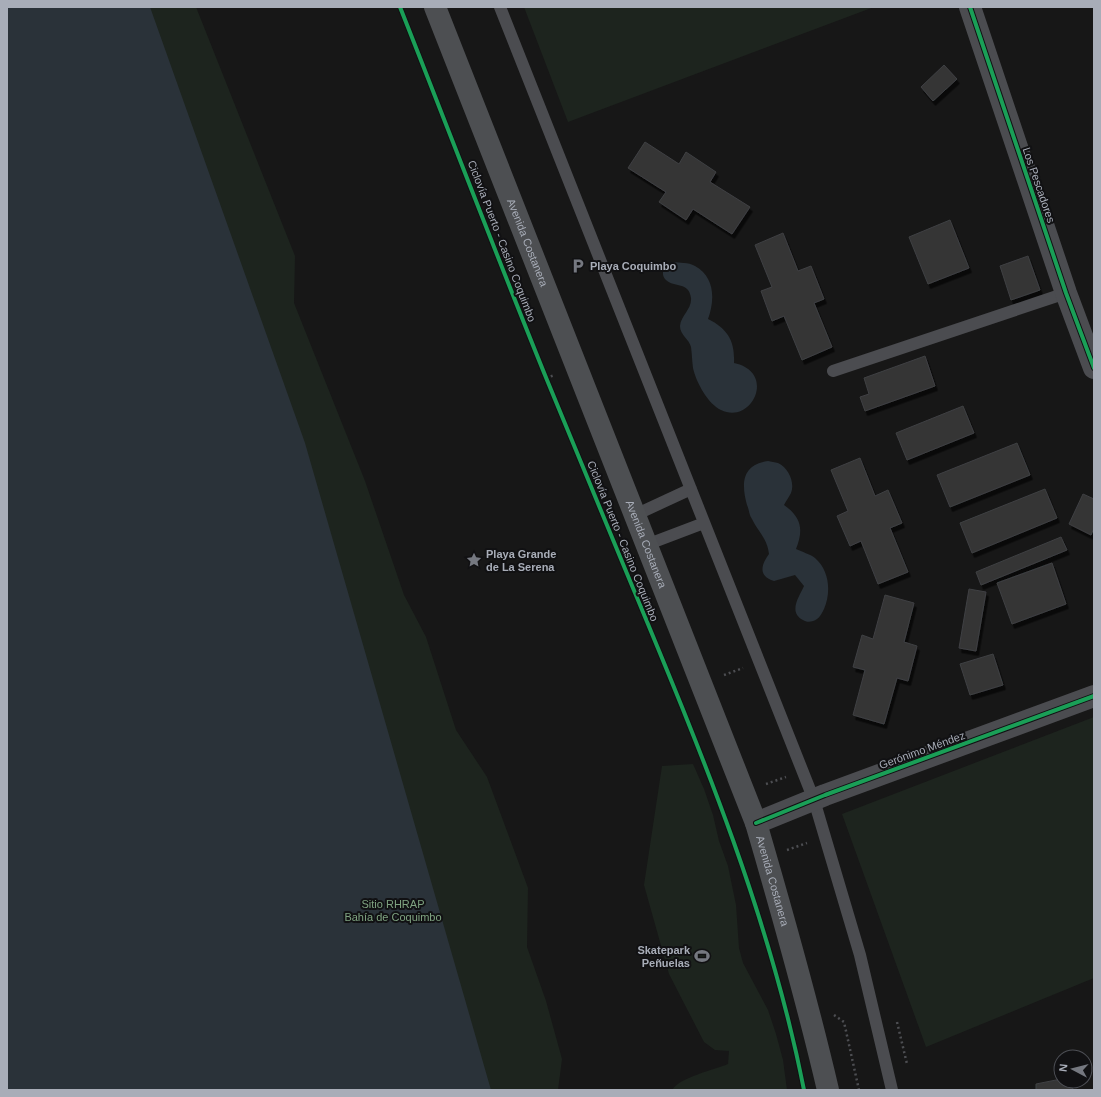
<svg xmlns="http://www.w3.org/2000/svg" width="1101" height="1097" viewBox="0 0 1101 1097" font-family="Helvetica,sans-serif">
	<defs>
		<filter id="shadow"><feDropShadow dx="2.5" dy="4.5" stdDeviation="0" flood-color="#0009"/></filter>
	</defs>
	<rect width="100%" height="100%" fill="#171717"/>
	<!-- green -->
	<path fill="#1d241e" d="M7 7H196L295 256 294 303 365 481 404 595 426 637 456 730 487 777 528 888 527 947 546 1001 562 1059 558 1090H304Z
		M524 7H874L568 122Z
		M1094 717V978L926 1047 842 814Z
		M693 764 704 789 713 815 719 841 728 866 736 905 739 948 743 963 768 1010 776 1034 783 1060 787 1090H672C680 1077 714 1070 728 1064L729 1051 715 1050 704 1042 669 974 644 885 662 766Z"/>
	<!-- water -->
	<path fill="#2a3239" d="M7 7H150L305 443 491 1090H7Z
		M673 262C680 263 688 262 695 266 715 277 715 300 708 319 728 329 735 341 734 363 777 372 752 425 721 410 708 404 696 382 693 368 692 361 692 354 691 347 689 339 680 335 680 326 681 315 692 309 691 298 689 281 674 288 666 280 659 273 665 264 673 262Z
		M768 461C771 462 775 462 778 463 789 468 795 483 791 493 789 497 786 501 784 505 801 517 804 529 796 549 802 552 810 554 815 558 830 571 831 593 824 609 822 613 820 617 817 619 813 622 807 623 803 620 788 612 799 597 804 586L795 575 774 581C758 576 761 565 769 554 767 538 759 533 752 519 749 515 749 509 747 505 741 483 742 465 768 461Z"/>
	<!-- building -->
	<path fill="#353536" stroke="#3f4043" filter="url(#shadow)" d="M944 65 957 79 933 101 921 87Z
		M645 142 679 164 686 152 716 172 710 182 750 207 732 234 693 209 686 220 659 202 666 192 628 168Z
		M950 220 969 268 928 284 909 237Z
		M783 233 798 271 811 266 824 299 814 303 832 347 802 360 784 316 772 321 761 291 772 287 755 245Z
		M1028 256 1040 290 1011 300 1000 266Z
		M925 356 935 386 865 411 860 397 869 394 864 378Z
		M963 406 974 433 907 460 896 433Z
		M1017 443 1030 475 950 507 937 475Z
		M860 458 875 496 888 490 902 523 890 528 908 572 878 584 861 541 850 546 837 516 848 511 831 470Z
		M1045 489 1057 518 972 553 960 523Z
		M1083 494 1094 499V528L1091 535 1069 524Z
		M1061 537 1067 550 981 585 976 572Z
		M1052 563 1066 604 1012 624 997 583Z
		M969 589 986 592 976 651 959 648Z
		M885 595 914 603 904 642 917 646 908 681 897 678 884 724 853 715 865 670 853 667 862 635 873 639Z
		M993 654 1003 685 970 695 960 664Z
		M1061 1079V1081H1071L1073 1090H1036V1084Z"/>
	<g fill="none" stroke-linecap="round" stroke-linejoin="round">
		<!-- path -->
		<path stroke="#4d4e52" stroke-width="2.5" stroke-dasharray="2 3" stroke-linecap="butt" d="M546 378 555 375
			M724 675 743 668
			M766 784 786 777
			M787 850 807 843
			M834 1015 844 1022 859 1090
			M897 1022 907 1064"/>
		<!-- lane -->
		<path stroke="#4b4c50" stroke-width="12" d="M500 7 814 800 860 955 892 1090
			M833 371 1066 293
			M635 515 691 489
			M646 545 704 523"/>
		<!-- street -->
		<path stroke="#4b4c50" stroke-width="22" d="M970 7 1066 293 1094 368
			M756 823 825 795 1094 696"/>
		<!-- primary -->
		<path stroke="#4d4f52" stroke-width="22" id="s1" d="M435 7 756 823C782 912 807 1000 828 1090"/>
		<!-- cycleway casing -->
		<g stroke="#111113" stroke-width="6">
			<path id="cycleway" d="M400 7C449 131 497 257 547 380 570 436 593 491 616 547 689 724 767 901 804 1090
				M970 7 1066 293 1094 368
				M756 823 825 795 1094 696"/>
		</g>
		<!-- cycleway -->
		<use href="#cycleway" stroke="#1a9f57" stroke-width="4"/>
	</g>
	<!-- icons -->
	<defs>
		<g id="parking-bare" transform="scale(1.2)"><path d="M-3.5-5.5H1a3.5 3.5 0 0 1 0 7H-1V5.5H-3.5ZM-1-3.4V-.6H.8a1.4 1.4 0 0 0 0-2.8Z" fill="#757880" stroke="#111113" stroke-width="2.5" paint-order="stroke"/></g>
		<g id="sight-bare" transform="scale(1.2)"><path d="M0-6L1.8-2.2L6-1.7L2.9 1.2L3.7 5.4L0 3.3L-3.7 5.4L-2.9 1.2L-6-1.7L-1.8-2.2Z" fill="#757880" stroke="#111113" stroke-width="2.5" paint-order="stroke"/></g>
		<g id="stadium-bare" transform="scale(1.2)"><path d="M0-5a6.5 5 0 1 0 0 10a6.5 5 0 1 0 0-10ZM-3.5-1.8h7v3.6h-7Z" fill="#757880" stroke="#111113" stroke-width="2.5" paint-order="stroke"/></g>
	</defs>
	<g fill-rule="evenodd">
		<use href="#parking-bare" x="578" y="266"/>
		<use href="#sight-bare" x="474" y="560"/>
		<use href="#stadium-bare" x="702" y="956"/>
	</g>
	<g text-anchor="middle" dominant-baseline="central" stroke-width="4" stroke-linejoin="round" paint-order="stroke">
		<!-- street labels -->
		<g font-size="11" fill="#a8adb8" stroke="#111113">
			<text transform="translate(1039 185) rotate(71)">Los Pescadores</text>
			<text transform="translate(502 241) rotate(69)">Ciclovía Puerto - Casino Coquimbo</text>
			<text stroke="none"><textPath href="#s1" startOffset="253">Avenida Costanera</textPath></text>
			<text transform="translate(623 541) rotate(68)">Ciclovía Puerto - Casino Coquimbo</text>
			<text stroke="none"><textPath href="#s1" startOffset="577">Avenida Costanera</textPath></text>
			<text transform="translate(922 750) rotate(-20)">Gerónimo Méndez</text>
			<text stroke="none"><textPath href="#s1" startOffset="937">Avenida Costanera</textPath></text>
		</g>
		<!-- poi labels -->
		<g font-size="11" font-weight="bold" fill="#a8adb8" stroke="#111113" text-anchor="start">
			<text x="590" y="266">Playa Coquimbo</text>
			<text x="486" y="554">Playa Grande<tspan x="486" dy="13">de La Serena</tspan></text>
			<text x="690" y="950" text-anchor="end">Skatepark<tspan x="690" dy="13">Peñuelas</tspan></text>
		</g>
		<!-- park labels -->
		<g font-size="11" fill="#7fa381" stroke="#111113">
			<text x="393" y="904">Sitio RHRAP<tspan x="393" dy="13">Bahía de Coquimbo</tspan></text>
		</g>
	</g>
	<!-- border -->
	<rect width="1101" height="1097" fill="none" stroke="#a8adb8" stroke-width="16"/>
	<!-- north arrow -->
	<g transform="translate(1073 1069) rotate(277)"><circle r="19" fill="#111113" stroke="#4d4f55"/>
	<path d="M0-3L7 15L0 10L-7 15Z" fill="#757880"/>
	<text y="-6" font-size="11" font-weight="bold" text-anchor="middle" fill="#a8adb8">N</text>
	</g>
</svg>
